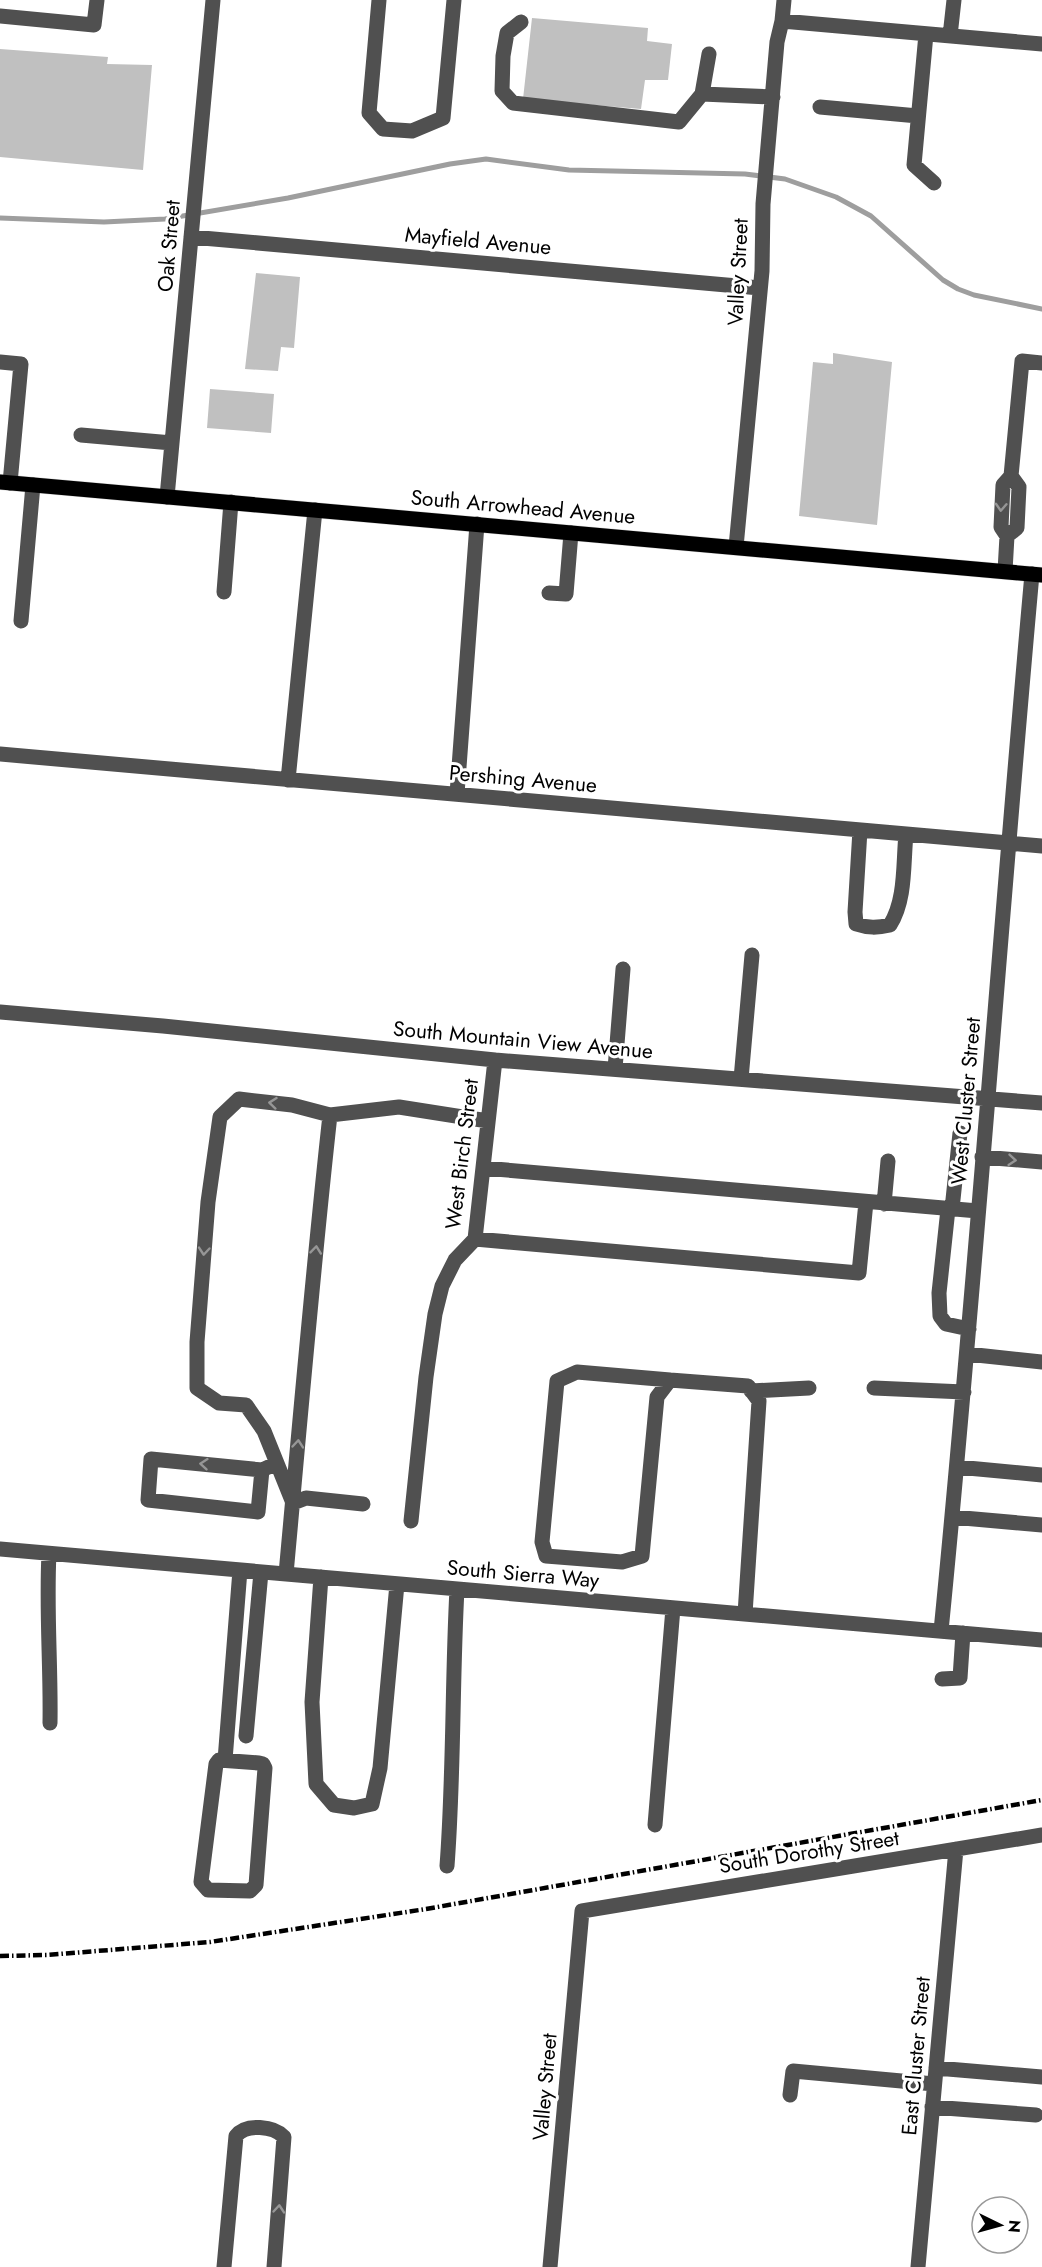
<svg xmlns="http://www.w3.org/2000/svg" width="1042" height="2267" viewBox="0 0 1042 2267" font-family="Jost,sans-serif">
	<rect width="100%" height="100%" fill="#fff"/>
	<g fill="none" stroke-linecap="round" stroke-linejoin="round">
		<!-- stream -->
		<path stroke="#9e9e9e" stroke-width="5" d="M0 218 104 222 165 219 288 198 450 164 486 159 569 170 745 174 785 179 836 197 871 216 943 280 958 289 974 295 1042 309"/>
	</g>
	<!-- building -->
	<path fill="#c0c0c0" d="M532 18 648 28 647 41 672 44 668 80H645L641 109 523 99Z
		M0 49 108 57 107 64 152 65 143 170 0 157Z
		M256 273 300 277 294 348 281 347 278 371 245 369Z
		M833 353 892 362 877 525 799 516 813 362 833 364Z
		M210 389 274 394 271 433 207 428Z"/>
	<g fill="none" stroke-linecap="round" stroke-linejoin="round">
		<!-- major casing -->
		<g stroke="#dbdbdb" stroke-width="16">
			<path id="major" d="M0 482 1042 575"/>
		</g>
		<!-- minor -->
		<path stroke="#505050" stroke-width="15" d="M379 0 369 113 383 129 412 131 443 118 454 0
			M0 16 94 25 97 0
			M782 21 1042 44
			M521 22 507 33 503 56 502 91 513 103 679 122 702 94 709 54
			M926 34 914 165 934 183
			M950 36 954 0
			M702 94 773 97
			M820 107 918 116
			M191 237 760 288
			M0 362 21 364 10 483
			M81 435 172 443
			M1011 476 1022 361 1042 363
			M167 497 213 0
			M736 547 762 271 763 204 777 42 782 21 784 0
			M1005 571 1007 536 1001 527 1003 485 1011 476 1019 487 1017 528 1007 536
			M224 592 231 502
			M549 593 566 594 571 533
			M21 621 33 485
			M0 754 1042 846
			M288 780 315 510
			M457 794 477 524
			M860 830 855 912 856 924C868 928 877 928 890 925 906 900 903 864 906 834
			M0 1012 163 1026 495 1060 1042 1103
			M615 1069 623 969
			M741 1079 752 955
			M330 1115 399 1107 488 1121
			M982 1157 1042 1162
			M483 1168 978 1211
			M884 1204 888 1161
			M948 1209 939 1293 940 1316 946 1324 969 1329
			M952 1209 960 1133
			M475 1239 859 1273 866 1202
			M967 1354 1042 1362
			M670 1380 577 1372 557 1381 542 1542 546 1556 622 1562 642 1556 657 1397 670 1380 748 1386 759 1401 745 1614
			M874 1388 964 1392
			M751 1391 809 1388
			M957 1467 1042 1475
			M262 1470 258 1512 148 1500 151 1459 262 1470 275 1464
			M293 1503 306 1498 363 1504
			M952 1517 1042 1525
			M411 1521 426 1377 435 1314 442 1286 455 1260 475 1239 495 1060
			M0 1549 1042 1640
			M49 1554C46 1609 51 1667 50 1723
			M286 1574C300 1421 313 1268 330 1115L292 1105 239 1099 220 1117 208 1202 197 1342V1388L219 1403 246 1405 264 1431 293 1503
			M321 1577 312 1702 316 1784 334 1805 354 1808 372 1804 380 1768 397 1584
			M941 1631C976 1279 1000 926 1032 574
			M942 1679 960 1678 963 1633
			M246 1736 261 1572
			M219 1760 259 1763 263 1764 265 1768 256 1885 250 1891 208 1890 201 1882 216 1764Z
			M225 1760 240 1570
			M655 1825 673 1608
			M447 1866C454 1774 452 1681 457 1589
			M936 2068 1042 2077
			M790 2095 793 2071 934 2084
			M932 2107 1036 2115
			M224 2267 236 2136C246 2123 274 2126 284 2137L274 2267
			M550 2267 582 1911 1042 1835
			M918 2267 956 1849"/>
		<!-- major -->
		<use href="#major" stroke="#000" stroke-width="15"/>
		<!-- rail -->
		<path stroke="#000" stroke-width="4.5" stroke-dasharray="9 3 1.5 3" stroke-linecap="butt" d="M0 1956 47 1955 210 1942 426 1909 1042 1800"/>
	</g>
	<!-- one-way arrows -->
	<defs><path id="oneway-chevron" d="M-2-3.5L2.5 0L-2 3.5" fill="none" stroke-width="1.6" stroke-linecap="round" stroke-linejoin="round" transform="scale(1.5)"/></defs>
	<g stroke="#969696">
		<use href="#oneway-chevron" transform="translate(1001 507) rotate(93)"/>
		<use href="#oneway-chevron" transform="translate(273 1103) rotate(-174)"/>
		<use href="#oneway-chevron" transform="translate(1012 1160) rotate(5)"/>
		<use href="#oneway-chevron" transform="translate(316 1250) rotate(-84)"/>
		<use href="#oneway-chevron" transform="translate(204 1251) rotate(95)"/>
		<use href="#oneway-chevron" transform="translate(298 1444) rotate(-85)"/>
		<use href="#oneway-chevron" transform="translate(204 1464) rotate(-175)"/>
		<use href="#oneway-chevron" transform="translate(279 2209) rotate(-85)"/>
	</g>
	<g text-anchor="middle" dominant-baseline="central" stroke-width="6" stroke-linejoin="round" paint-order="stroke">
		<!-- street labels -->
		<g font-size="21" fill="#000" stroke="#fff">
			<text transform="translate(478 241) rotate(5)">Mayfield Avenue</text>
			<text transform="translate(169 246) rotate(-85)">Oak Street</text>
			<text transform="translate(738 272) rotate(-87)">Valley Street</text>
			<text transform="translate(523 507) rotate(5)">South Arrowhead Avenue</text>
			<text transform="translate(523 779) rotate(5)">Pershing Avenue</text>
			<text transform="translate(523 1040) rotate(5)">South Mountain View Avenue</text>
			<text transform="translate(966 1101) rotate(-85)">West Cluster Street</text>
			<text transform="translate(462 1154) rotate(-83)">West Birch Street</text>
			<text transform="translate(523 1574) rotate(5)">South Sierra Way</text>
			<text transform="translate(809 1852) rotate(-9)">South Dorothy Street</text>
			<text transform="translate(916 2056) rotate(-85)">East Cluster Street</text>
			<text transform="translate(545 2087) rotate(-85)">Valley Street</text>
		</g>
	</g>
	<!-- north arrow -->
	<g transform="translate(1000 2225) rotate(95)"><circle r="28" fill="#ffffff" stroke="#999999" stroke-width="1.5"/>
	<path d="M0-4.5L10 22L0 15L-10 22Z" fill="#000000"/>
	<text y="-9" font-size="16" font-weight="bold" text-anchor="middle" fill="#000000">N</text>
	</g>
</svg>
